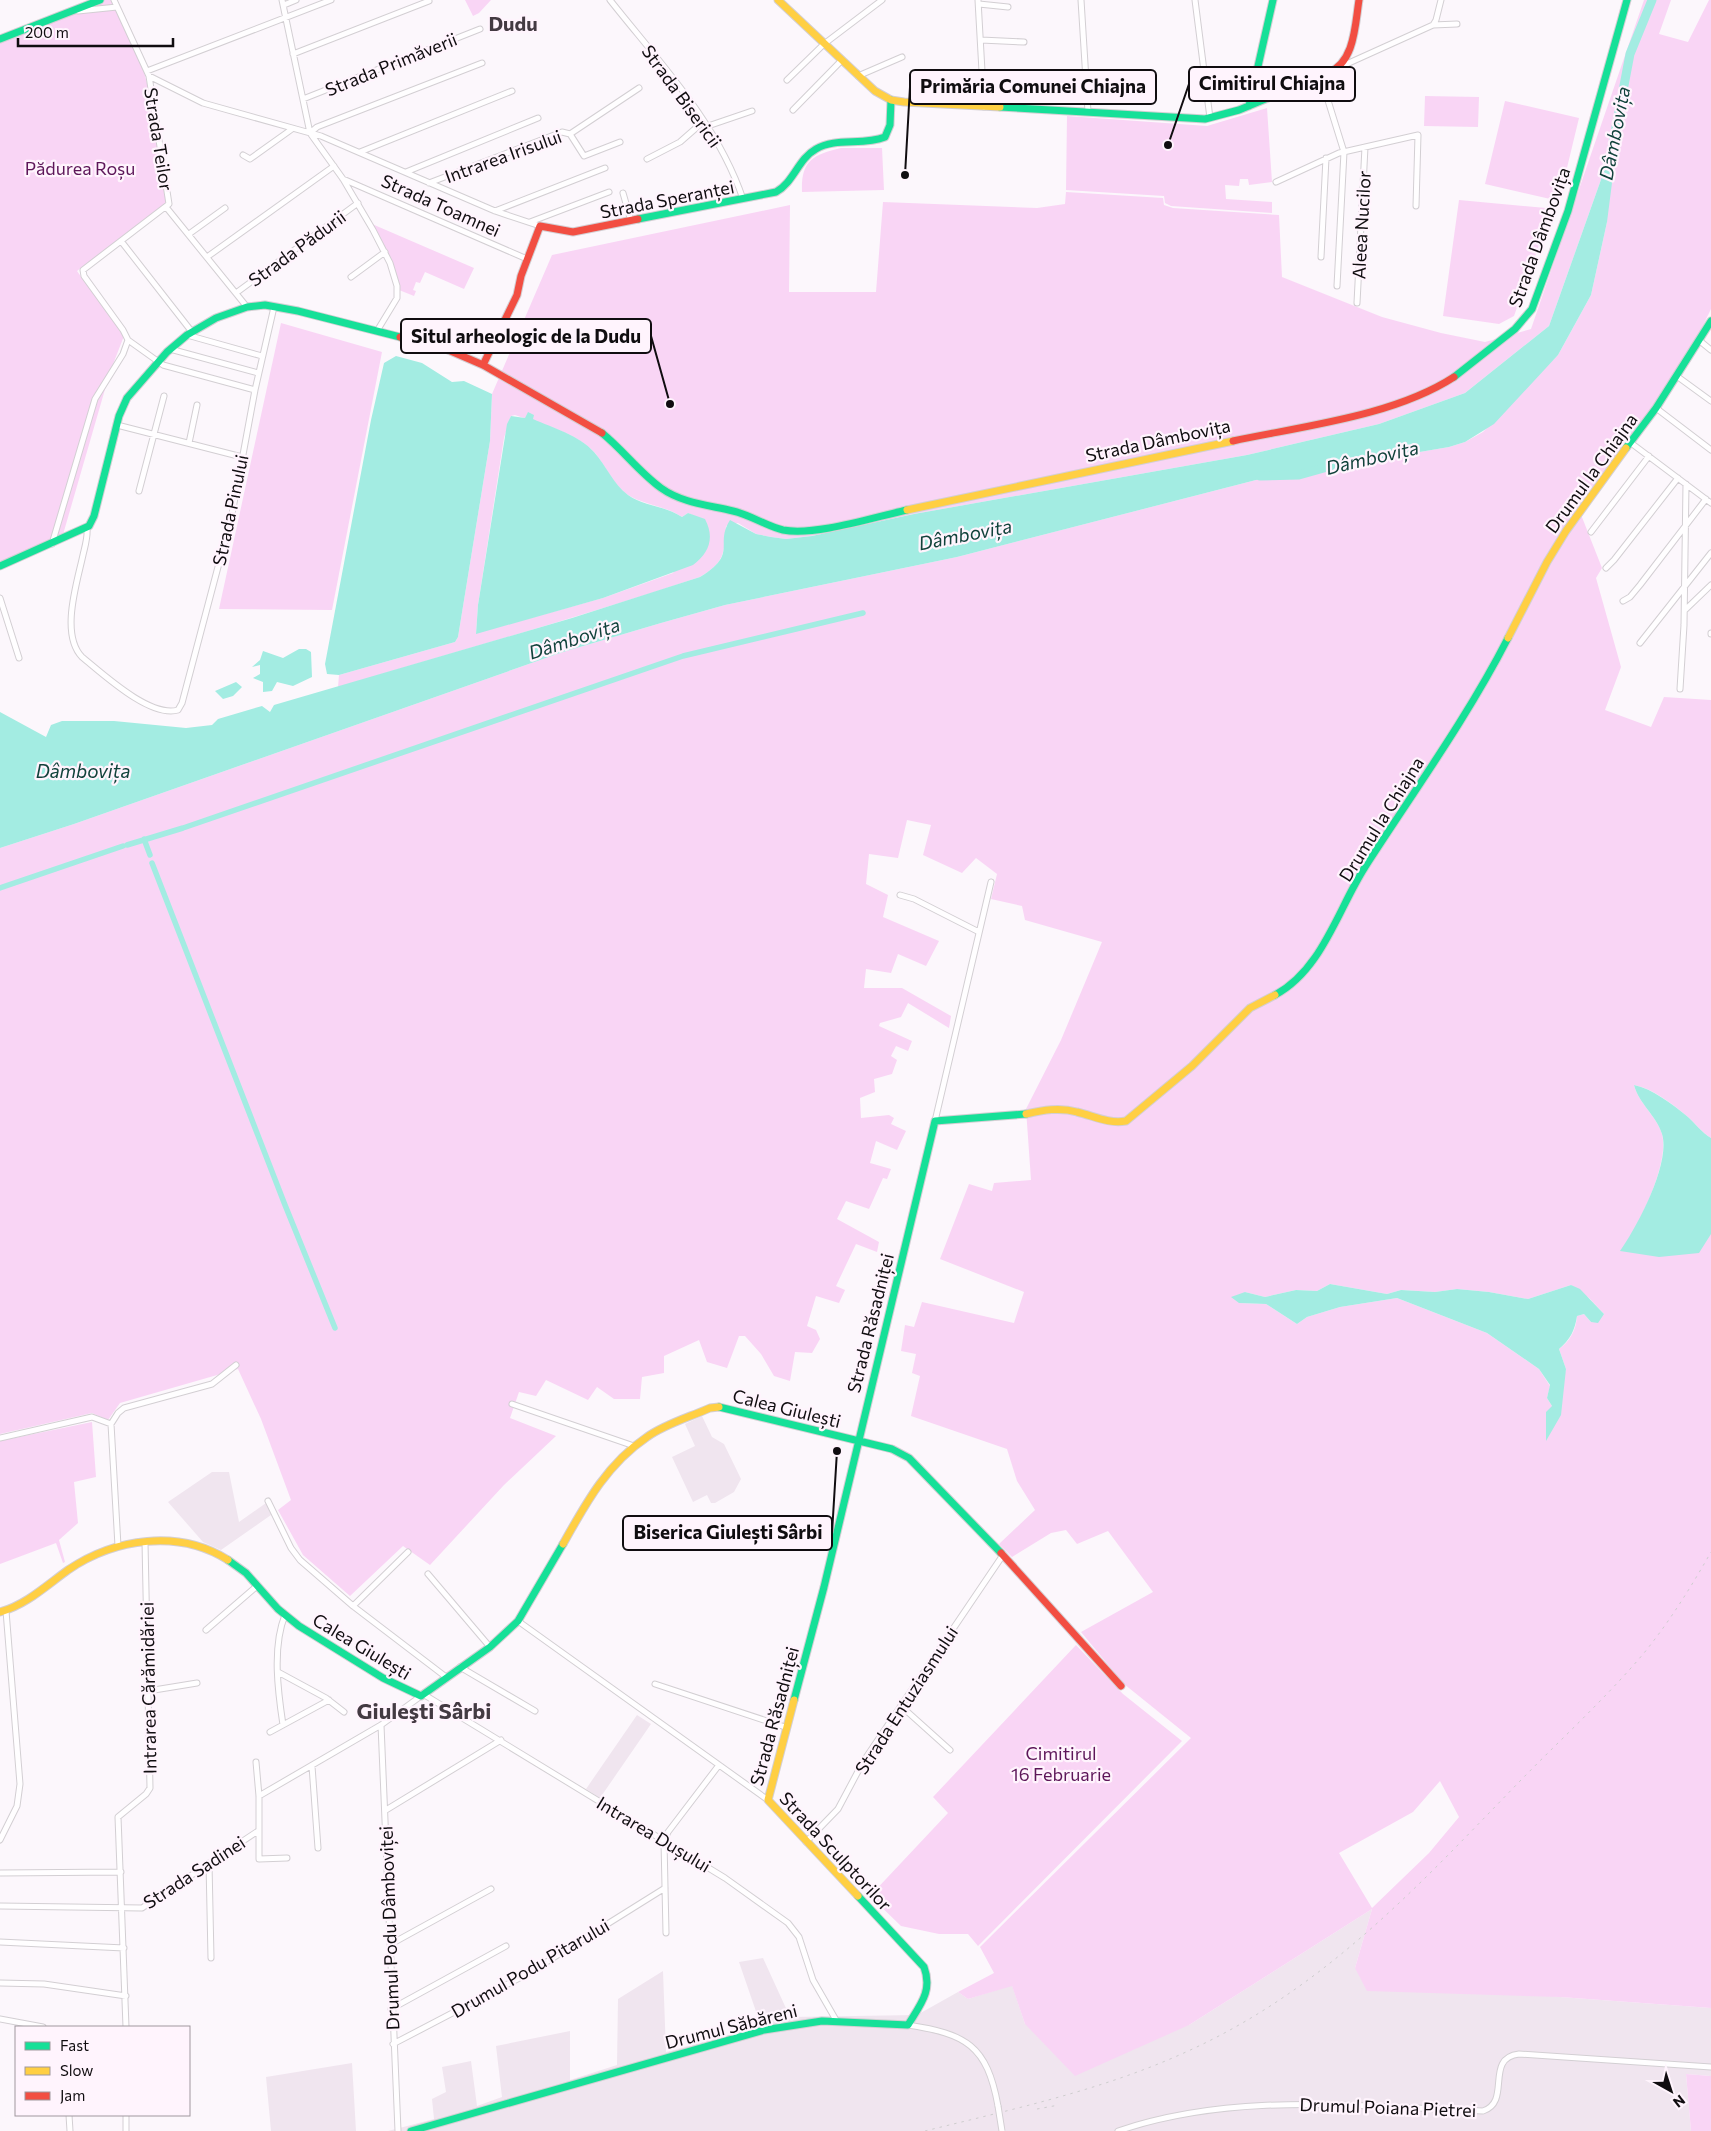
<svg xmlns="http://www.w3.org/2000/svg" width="1711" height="2131" viewBox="0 0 1711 2131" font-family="Commissioner,sans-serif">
	<rect width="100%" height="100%" fill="#fcf7fc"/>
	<!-- built -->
	<path fill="#f0e5ef" d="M702 1416 712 1437 724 1444 741 1479 734 1492 715 1503H711L707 1495 693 1502 672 1457 695 1446 685 1424Z
		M212 1472H229L239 1522 266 1503 271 1515 221 1550 203 1542 168 1502Z
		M637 1715 651 1724 600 1798 586 1789Z
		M1372 1909 1355 1968 1560 1997 1711 2008V2076L1686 2074 1691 2131H388L434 2119 432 2099 446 2092 442 2067 471 2061 477 2106 502 2097 496 2046 570 2031V2080L617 2065 618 1999 663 1971 666 2052 761 2026 739 1962 763 1958 790 2017 917 2015 958 1992 968 1999 1012 1985 1025 2024 1189 2025Z
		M352 2063 356 2131H271L266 2077Z"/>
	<!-- green -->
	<path fill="#f9d5f5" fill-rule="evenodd" d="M104 0H111L143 68 153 106 166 203 77 271 124 336 110 372 62 538 0 563V41Z
		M465 0H491L479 13 473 16Z
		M1644 0H1671L1659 34 1688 42 1709 0H1711V309C1677 381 1626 443 1578 507L1602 568 1596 578 1621 667 1605 710 1651 727 1664 697 1711 700V1138C1701 1132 1696 1124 1688 1117 1672 1104 1654 1089 1634 1085 1639 1104 1656 1115 1662 1134 1669 1160 1645 1210 1633 1232L1711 1234V2008L1560 1997 1367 1991 1355 1968 1372 1909 1189 2025 1075 2076 1025 2024 1012 1986 968 1999 958 1992 994 1973 980 1947 1191 1738 1124 1684 1081 1632 1153 1592 1108 1531 1077 1544 1066 1530 1051 1533 1012 1557 999 1544 1035 1510 1017 1481 1007 1449 911 1416 920 1376 912 1373 916 1354 901 1351 905 1325 914 1327 922 1302 1014 1323 1024 1292 940 1259 969 1184 992 1191 994 1183 1031 1180 1026 1109 1061 1040 1102 942 1025 920 1022 906 991 899 997 874 976 858 962 873 923 855 931 825 907 820 898 858 869 854 866 884 888 895 883 917 939 941 926 966 898 954 891 973 866 969 864 988H902L951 1016 949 1028 908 1003 901 1017 880 1023 879 1026 912 1041 908 1051 896 1046 891 1056 897 1060 892 1074 874 1079 875 1092 860 1098 861 1118 889 1115 894 1118 891 1124 906 1131 897 1150 876 1141 870 1163 891 1169 887 1179 883 1178 869 1209 846 1201 837 1219 879 1242 877 1252 856 1244 836 1286 845 1290 839 1303 816 1296 807 1326 816 1330 820 1339 812 1353 795 1352 790 1381 774 1376 761 1354 745 1336H739L727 1368 707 1362 699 1340 664 1356V1373L642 1377 640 1399H614L597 1387 588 1400 546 1380 536 1396 519 1392 510 1418 556 1436 504 1485 430 1565 403 1546 350 1596 303 1555 278 1510 291 1500 261 1419 238 1369 120 1403 108 1420 92 1413 0 1434V848L74 824 563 652 661 623 725 605 957 557 1256 480 1449 447 1465 442 1483 432 1558 355 1591 295 1607 222 1603 174 1549 326 1465 393 1379 424 1247 455 914 514 812 536 786 539 771 537 756 534 738 523 726 526C724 554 725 562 700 577 580 617 459 651 338 687L339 675 455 642 458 637 490 441 492 394 552 255 790 205 789 292H876L883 202 1037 208 1065 204 1066 192 1163 198 1164 205 1173 208 1279 215 1282 277 1382 317 1441 333 1485 342 1531 329ZM515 415C541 424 576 432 595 453 606 466 613 485 628 495 644 505 666 506 682 517L688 513 699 518 673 573 603 598 476 633 478 605 504 438 511 416ZM1330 1284 1387 1294 1401 1290 1435 1292 1457 1289 1489 1292 1528 1299 1571 1285 1589 1298 1604 1314 1591 1322 1584 1314 1577 1316C1576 1330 1570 1341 1559 1349L1566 1369 1546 1440 1552 1406 1547 1398 1550 1386 1539 1369 1487 1333 1397 1298 1340 1307 1307 1317 1297 1324 1266 1304 1239 1303 1245 1292 1265 1297 1296 1290 1317 1291ZM1440 1781 1459 1817 1429 1853 1372 1908 1339 1853 1413 1812Z
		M1425 96 1479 97 1478 127 1424 126Z
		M1505 101 1579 118 1559 201 1485 184Z
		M1267 108 1272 182 1249 185 1248 179H1240L1239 186 1225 185 1226 199 1272 202V213L1171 206 1165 203 1164 196 1066 190 1067 116 1207 126Z
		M841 148H882L884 190 802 192C801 161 812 155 841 148Z
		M1459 200 1546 208 1550 214 1514 316 1499 324 1443 316Z
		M372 224 474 268 464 289 425 272 420 283 416 282 413 290 416 291 414 296 399 290 380 240Z
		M281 323 382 352 332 610 219 609Z
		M92 1422 96 1477 74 1482 78 1523 59 1540 65 1562 63 1563 56 1543 0 1564V1441Z
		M1076 1645 1123 1694 1182 1741 978 1946 968 1934H939L901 1926 870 1896 948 1813 933 1797Z
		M1686 2074 1711 2076V2131H1691Z"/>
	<!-- water -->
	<path fill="#a3ece2" d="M1603 174 1613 175 1607 222 1591 295 1558 355 1494 424 1465 442 1449 447 1256 480 957 557 725 605 661 623 563 652 74 824 0 848V712L46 737 51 725 62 721H114L186 728 212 725 218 719 262 706 270 712 274 705 572 618 700 577C739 553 714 545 730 520L756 534 771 537 786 539 812 536 914 514 1247 455 1379 424 1465 393 1549 326Z
		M396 356 422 363 452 382 464 381 492 394 490 441 458 637 455 642 339 675 327 674 325 664 371 420 384 363Z
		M528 412 534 415 533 419C553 428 579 435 594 452 606 465 613 484 628 495 643 506 666 506 682 517L688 513 705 519C715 538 709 553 693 565L603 598 476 634 478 605 507 424 511 416 525 418Z
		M299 649H306L311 652 312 677 293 686 277 682 272 691 263 692V682L253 678 260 674V665L252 667 260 660 263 651 283 658Z
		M236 682 242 687 233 696 223 699 215 691Z
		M1634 1085C1653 1089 1672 1104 1688 1117 1696 1124 1701 1132 1711 1138V1234L1699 1253 1659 1257 1620 1251C1637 1227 1671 1163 1662 1134 1656 1115 1639 1104 1634 1085Z
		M1330 1284 1387 1294 1401 1290 1435 1292 1457 1289 1489 1292 1528 1299 1571 1285 1580 1289 1604 1314 1598 1323 1591 1322 1584 1314 1577 1316C1575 1330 1570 1340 1559 1349L1566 1369 1561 1415 1546 1441V1412L1552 1406 1547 1398 1550 1385 1539 1369 1487 1333 1397 1298 1340 1307 1307 1317 1297 1324 1266 1304 1239 1303 1231 1297 1245 1292 1265 1297 1296 1290 1317 1291Z"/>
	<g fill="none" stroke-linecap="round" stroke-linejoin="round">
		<!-- canal -->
		<path stroke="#a3ece2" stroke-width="5.5" d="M144 839 150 855
			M127 845 183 828 683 656 863 613
			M152 863 285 1205 335 1328
			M0 888 123 846"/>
		<!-- river -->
		<path stroke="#a3ece2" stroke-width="9" d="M1605 185 1630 54 1652 0
			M1260 476 1299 475 1331 466"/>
		<!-- street casing -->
		<g stroke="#d3cfd3" stroke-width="7">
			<path id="street" d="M282 0 310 133 343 179 373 230 390 263 397 286V298L377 331
				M610 0C659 62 717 122 743 199
				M978 0 984 107
				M1081 0 1088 112
				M1195 0 1210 118
				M979 4 1008 7
				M284 5 296 0
				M78 11 117 7
				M1433 25 1436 20 1441 0
				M981 40 1024 42
				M293 54 429 1
				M1340 67 1433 25 1457 24
				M147 71 331 0
				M149 76 203 103 321 136 495 211 540 226
				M858 76 902 57
				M1321 78 1344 152 1337 286
				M787 80 824 44 882 0
				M303 99 480 29
				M793 110 842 60
				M708 126 752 111
				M310 133 317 127 482 63
				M570 134 639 88
				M360 152 512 91
				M243 155 250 159 292 129
				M647 159 680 142 704 121
				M406 172 538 118
				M343 179 527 259
				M1276 182 1339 153 1418 135 1416 206
				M429 183 562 132 570 134 584 156 620 142
				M623 193 631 221
				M166 207 247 307
				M495 211 605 168
				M530 222 609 192
				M189 234 225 208
				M121 241 192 332
				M207 257 334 166
				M1321 257 1326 158
				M351 277 385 252
				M236 293 358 203
				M1357 303 1365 147
				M187 335 262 356
				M128 340 163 365 255 390
				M1700 341 1711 350
				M170 349 258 373
				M1678 377 1711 401
				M1656 408 1711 450
				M117 425 242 457
				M189 443 197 405
				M1631 443 1711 503
				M139 491 164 396
				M87 528C88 537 85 546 83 555 77 583 60 634 82 657 103 674 150 718 178 710L182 703 232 514 255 390 274 307
				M1591 532 1649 456
				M52 544 95 399 123 354 128 340 123 330 84 276 83 270 169 204 149 76 114 0
				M1606 568 1614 560 1678 478
				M0 598 19 658
				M1623 601 1630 597 1640 585 1706 499
				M1685 610 1711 585
				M1711 633V634
				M1640 643 1711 553
				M1680 689 1684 625 1686 484
				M900 895 914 899 979 932
				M935 1121 991 882
				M512 1404 634 1446
				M111 1424 118 1546
				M0 1438 92 1417 111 1424 118 1413 124 1408 212 1384 236 1365
				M268 1501 291 1548 300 1560 353 1606 446 1677
				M428 1574 490 1647
				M353 1606 408 1552
				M518 1621 768 1800
				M206 1630 257 1586
				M460 1667 535 1711
				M278 1672 326 1698 344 1712
				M655 1684 785 1727
				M148 1691 197 1683
				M423 1694 725 1878 788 1923 799 1937 813 1980 836 2020
				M901 1706 950 1750
				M283 1725C278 1692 272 1647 285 1615
				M381 1725 398 2131
				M270 1732 329 1700
				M256 1762 259 1796V1859L287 1858
				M312 1766 318 1848
				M259 1796 381 1725 421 1696
				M386 1810 501 1740
				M0 1840 17 1806 20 1784 6 1611
				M806 1842 838 1809 863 1762 1003 1555
				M209 1863 211 1958
				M0 1873 121 1872
				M0 1906 142 1908 258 1831
				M666 1933 664 1841 668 1832 719 1765
				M0 1942 124 1948
				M391 1944 491 1889
				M0 1983 44 1984 126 1996
				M391 2009 506 1946
				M0 2019 43 2027
				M908 2025C966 2034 987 2045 998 2106
				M126 2027 118 1817 146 1794 150 1788 145 1542
				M393 2044 529 1973 665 1888
				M69 2115 70 2131
				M126 2115V2131
				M1118 2131C1237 2091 1359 2107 1483 2111 1512 2102 1484 2058 1519 2054L1711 2067"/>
		</g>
		<!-- fast casing -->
		<g stroke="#d3cfd3" stroke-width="9">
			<path id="fast" d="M0 39 100 0
				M1249 106 1273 0
				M1000 107 1205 119 1239 110 1328 73
				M638 219 776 192C794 182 798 159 816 149 836 137 863 146 885 137L890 125 891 100
				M1454 377 1515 329 1532 309 1568 211 1627 0
				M602 433C623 450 639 472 661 488 682 503 708 505 733 511 751 515 766 526 783 530 816 536 874 517 907 510
				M1626 448 1656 408 1711 321
				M0 566 89 526 94 516 119 416 127 398 167 352 187 335 216 318 247 307 265 305 298 311 400 337
				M1275 995C1322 970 1338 909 1365 867 1414 791 1467 718 1508 638
				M719 1407 892 1449 909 1458 1001 1553
				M228 1560 246 1573 278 1609 299 1626 383 1678 421 1696 490 1647 518 1621 563 1544
				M794 1700 824 1587 935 1121 1026 1114
				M411 2131 764 2030 822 2021 908 2025C920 2005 933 1991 924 1967L858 1896"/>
		</g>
		<!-- slow casing -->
		<g stroke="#d3cfd3" stroke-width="9">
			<path id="slow" d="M778 0 875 91 891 100 904 102 1000 107
				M907 510 1233 441
				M1508 638 1547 562 1566 531 1626 448
				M1026 1114C1043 1110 1060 1107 1077 1112 1094 1116 1108 1124 1126 1121L1192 1066 1250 1008 1275 995
				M563 1544C586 1503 607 1464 647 1437 665 1424 690 1417 710 1408L719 1407
				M0 1612C26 1605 47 1585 68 1570 115 1538 179 1529 228 1560
				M794 1700 768 1800 858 1896"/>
		</g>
		<!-- jam casing -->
		<g stroke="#d3cfd3" stroke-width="9">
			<path id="jam" d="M1328 73C1355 62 1355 25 1359 0
				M400 337 446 349 483 365 602 433
				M483 365 517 295 521 276 540 226 573 232 638 219
				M1233 441C1303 426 1394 416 1454 377
				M1001 1553 1121 1686"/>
		</g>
		<!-- street -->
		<use href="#street" stroke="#fffeff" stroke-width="5"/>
		<!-- fast -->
		<use href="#fast" stroke="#16e098" stroke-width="7"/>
		<!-- slow -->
		<use href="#slow" stroke="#ffcf43" stroke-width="7"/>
		<!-- jam -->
		<use href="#jam" stroke="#f24e42" stroke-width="7"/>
		<!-- rail -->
		<path stroke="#cecdce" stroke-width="1" stroke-dasharray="2.5 5" stroke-linecap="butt" d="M1037 2109 1059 2105
			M925 2131C1013 2109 1103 2090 1186 2052 1325 1989 1417 1887 1521 1780 1562 1738 1606 1698 1644 1653 1670 1621 1691 1587 1711 1552"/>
		<!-- street-bridge casing -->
		<g stroke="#d3cfd3" stroke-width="7" stroke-linecap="butt">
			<path id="street-bridge" d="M998 2106 1002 2131"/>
		</g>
		<!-- street-bridge -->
		<use href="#street-bridge" stroke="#fffeff" stroke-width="5"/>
	</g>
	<g text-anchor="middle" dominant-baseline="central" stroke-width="4.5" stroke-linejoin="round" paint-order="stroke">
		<!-- street labels -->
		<g font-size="18" fill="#100d10" stroke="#fff4fd">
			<text transform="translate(391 64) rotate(-22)">Strada Primăverii</text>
			<text transform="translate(682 96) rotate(54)">Strada Bisericii</text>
			<text transform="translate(159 139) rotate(81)">Strada Teilor</text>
			<text transform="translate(503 156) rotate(-20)">Intrarea Irisului</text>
			<text transform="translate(667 199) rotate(-11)">Strada Speranței</text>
			<text transform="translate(441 205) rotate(24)">Strada Toamnei</text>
			<text transform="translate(1361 225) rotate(-87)">Aleea Nucilor</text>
			<text transform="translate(1539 237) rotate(-70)">Strada Dâmbovița</text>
			<text transform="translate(297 248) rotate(-36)">Strada Pădurii</text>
			<text transform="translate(1158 440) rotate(-12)">Strada Dâmbovița</text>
			<text transform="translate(1591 473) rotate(-54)">Drumul la Chiajna</text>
			<text transform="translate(230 510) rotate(-78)">Strada Pinului</text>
			<text transform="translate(1381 819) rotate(-58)">Drumul la Chiajna</text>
			<text transform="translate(870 1323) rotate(-76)">Strada Răsadniței</text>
			<text transform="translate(787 1408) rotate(14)">Calea Giulești</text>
			<text transform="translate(362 1646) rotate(31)">Calea Giulești</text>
			<text transform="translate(148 1688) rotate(-91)">Intrarea Cărămidăriei</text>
			<text transform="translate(906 1700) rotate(-57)">Strada Entuziasmului</text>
			<text transform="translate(774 1716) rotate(-75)">Strada Răsadniței</text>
			<text transform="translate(654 1834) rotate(31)">Intrarea Dușului</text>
			<text transform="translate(836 1851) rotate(47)">Strada Sculptorilor</text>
			<text transform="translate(194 1872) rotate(-33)">Strada Sadinei</text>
			<text transform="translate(389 1928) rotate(-92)">Drumul Podu Dâmboviței</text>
			<text transform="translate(530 1968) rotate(-30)">Drumul Podu Pitarului</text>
			<text transform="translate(731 2026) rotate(-14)">Drumul Săbăreni</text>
			<text transform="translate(1388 2107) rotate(2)">Drumul Poiana Pietrei</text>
		</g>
		<!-- park labels -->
		<g font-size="18" fill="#5d1659" stroke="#fff4fd">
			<text x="80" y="168">Pădurea Roșu</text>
			<text x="1061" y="1753">Cimitirul<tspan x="1061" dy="21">16 Februarie</tspan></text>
		</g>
		<!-- water labels -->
		<g font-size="19" font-style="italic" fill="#11423b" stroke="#fff4fd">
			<text transform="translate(1614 133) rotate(-79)">Dâmbovița</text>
			<text transform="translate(1372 457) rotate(-13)">Dâmbovița</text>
			<text transform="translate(965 534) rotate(-11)">Dâmbovița</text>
			<text transform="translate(574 638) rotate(-18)">Dâmbovița</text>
			<text x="83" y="770">Dâmbovița</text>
		</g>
		<!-- quarter labels -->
		<g font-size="20" font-weight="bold" fill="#433a42" stroke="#fff4fd">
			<text x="513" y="23">Dudu</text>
		</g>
		<!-- district labels -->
		<g font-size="22" font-weight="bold" fill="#433a42" stroke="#fff4fd">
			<text x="424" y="1710">Giuleşti Sârbi</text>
		</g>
	</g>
	<!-- callouts -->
	<path fill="none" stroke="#100d10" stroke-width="2" d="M1168 145L1189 84M905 175L910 87M670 404L651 336M837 1451L832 1533"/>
	<g fill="#100d10" stroke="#fff4fd" stroke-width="2">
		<circle cx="1168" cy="145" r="5"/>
		<circle cx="905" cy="175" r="5"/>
		<circle cx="670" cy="404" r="5"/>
		<circle cx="837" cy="1451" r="5"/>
	</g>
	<g fill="#fff4fd" stroke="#100d10" stroke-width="2">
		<rect x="1189" y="67" width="166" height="34" rx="5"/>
		<rect x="910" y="70" width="246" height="34" rx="5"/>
		<rect x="401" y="319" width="250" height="34" rx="5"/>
		<rect x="623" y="1516" width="209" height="34" rx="5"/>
	</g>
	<g font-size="19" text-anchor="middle" font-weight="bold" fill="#100d10">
		<text x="1272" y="90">Cimitirul Chiajna</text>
		<text x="1033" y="93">Primăria Comunei Chiajna</text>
		<text x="526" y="343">Situl arheologic de la Dudu</text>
		<text x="728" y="1539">Biserica Giulești Sârbi</text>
	</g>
	<!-- legend -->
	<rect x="15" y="2026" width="175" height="90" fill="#fff4fd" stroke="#9f989e"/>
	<rect x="25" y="2042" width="25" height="8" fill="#16e098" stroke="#9f989e"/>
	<text x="60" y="2051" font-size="15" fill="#100d10">Fast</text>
	<rect x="25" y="2067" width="25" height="8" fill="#ffcf43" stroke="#9f989e"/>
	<text x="60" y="2076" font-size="15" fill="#100d10">Slow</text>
	<rect x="25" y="2092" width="25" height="8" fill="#f24e42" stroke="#9f989e"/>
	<text x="60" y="2101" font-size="15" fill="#100d10">Jam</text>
	<!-- north arrow -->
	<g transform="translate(1671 2091) rotate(141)" stroke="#fff4fd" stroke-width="4" paint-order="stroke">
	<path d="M0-4L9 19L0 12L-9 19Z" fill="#100d10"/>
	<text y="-8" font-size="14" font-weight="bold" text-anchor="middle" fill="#100d10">N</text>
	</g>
	<!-- scale -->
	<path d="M18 38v8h155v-8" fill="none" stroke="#100d10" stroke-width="2.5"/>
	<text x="25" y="38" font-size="15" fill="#100d10" stroke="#fff4fd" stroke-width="4" paint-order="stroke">200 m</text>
</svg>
